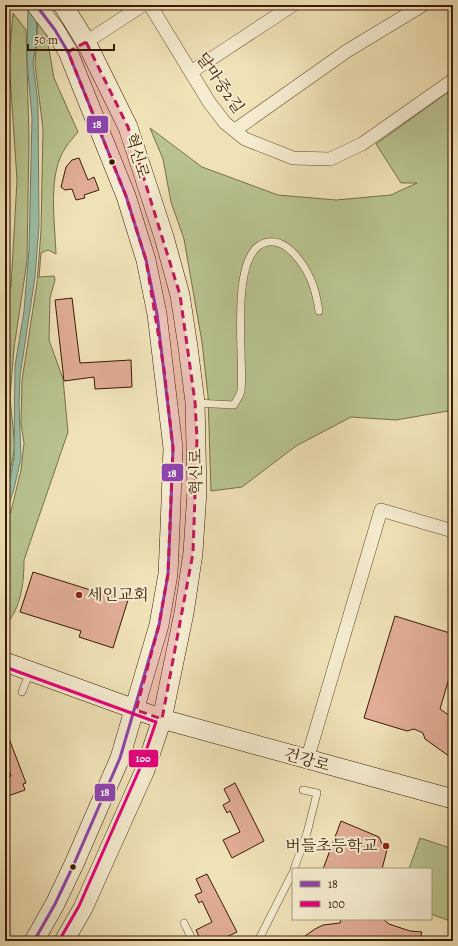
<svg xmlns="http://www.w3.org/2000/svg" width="458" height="946" viewBox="0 0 458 946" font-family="Alegreya,'Noto Serif KR',serif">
	<rect width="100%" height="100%" fill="#f0e2b7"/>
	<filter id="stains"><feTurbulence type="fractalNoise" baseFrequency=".005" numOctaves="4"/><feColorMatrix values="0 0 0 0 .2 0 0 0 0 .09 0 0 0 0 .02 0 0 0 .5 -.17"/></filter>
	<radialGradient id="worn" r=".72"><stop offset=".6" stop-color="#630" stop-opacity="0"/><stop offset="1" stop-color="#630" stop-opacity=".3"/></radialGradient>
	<!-- green -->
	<path fill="#b8c38f" stroke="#786f48" d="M39 5H51L47 38 54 78 78 132C74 137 69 142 66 147 47 173 55 223 56 254L48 250 41 253 39 277 54 276 55 280 50 298 49 340 63 379 68 432 24 560C24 584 21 608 5 626V525L11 511 21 470 24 443 21 424 22 380 37 283 41 231 43 129 35 64Z
		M13 13 26 30 29 138 27 261 14 348 10 398 15 447 5 495V288L11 287 17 180 9 61Z
		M451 90 453 91V407L448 411 396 420 351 417 296 446 242 487 211 491 208 396 202 342 184 239 171 202 163 159 150 128 202 167 278 195 336 200 391 195 417 183H401L376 144Z
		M420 838 453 849V922L431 914V869H409Z"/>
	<!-- water -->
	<path fill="#9bbfa8" stroke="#737d66" d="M28 5H36L37 37 33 63 38 104 39 226 35 277 20 376 19 404 21 458 14 489 5 517V499L8 489 14 458 15 366 24 311 29 250 32 118 27 60Z"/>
	<!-- building -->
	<path fill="#e1ad96" stroke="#381b02" d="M79 158 88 180 94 177 99 190 84 195 85 198 76 200 72 189 65 190 61 187 66 167 72 160Z
		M72 298 80 363 131 360 132 387 95 389 94 377 64 381 55 300Z
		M33 572 97 592 98 590 128 600 113 648 79 637 81 631 20 612Z
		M395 616 453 634V665L440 709 453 718V759L425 739 423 733 414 729 407 731 364 718Z
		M5 728 26 783 23 784 25 790 5 797V778L11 776 5 759Z
		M235 783 264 841 232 858 223 840 240 832 230 811 227 813 223 805 230 801 224 789Z
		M341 821 379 837 382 844 388 846 382 869H323Z
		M207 874 237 932 218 941H201L196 930 212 922 202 901 199 903 195 895 202 892 196 879Z
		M341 919H383L389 924 410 931 422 932 419 941H359L351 938 350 941H298L315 929 323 925 340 923Z"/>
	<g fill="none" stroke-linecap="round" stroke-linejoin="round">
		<!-- lane casing -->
		<g stroke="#664d2f" stroke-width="8">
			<path id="lane" d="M196 403 234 405C236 401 240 396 241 391 245 362 227 248 268 242 282 240 292 250 300 261 312 277 316 292 319 311
				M22 692 30 672
				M294 869 307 833 317 793 303 790
				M184 923 193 941
				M258 941 293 872"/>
		</g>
		<!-- street casing -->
		<g stroke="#664d2f" stroke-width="14">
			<path id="street" d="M150 5 209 102 225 123 245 139 293 158 330 159 362 144 453 80
				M86 42 143 5
				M191 72 293 5
				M235 130 347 51 423 5
				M307 760 381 510 453 531"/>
		</g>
		<!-- secondary casing -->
		<g stroke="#381b02" stroke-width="20">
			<path id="secondary" d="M63 5 86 42 128 127 164 237 180 295 188 347 195 402 197 491 193 553 184 613 162 719 145 770 83 908 64 941
				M5 662 162 719 453 799
				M34 941 55 904 74 864 120 758 159 625 168 574 170 528 173 448 157 314 146 260 126 196 68 52 55 30 36 5"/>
		</g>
		<!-- lane -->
		<use href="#lane" stroke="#f5ecd0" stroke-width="7"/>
		<!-- street -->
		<use href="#street" stroke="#f5ecd0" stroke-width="13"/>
		<!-- secondary -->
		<use href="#secondary" stroke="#f5ecd0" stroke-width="19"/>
		<!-- bus-1 casing -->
		<g stroke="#f5ecd0" stroke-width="6">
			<path id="bus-1" d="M34 941 55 904 74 864 120 758 159 625 168 574 170 528 173 448 157 314 146 260 126 196 68 52 55 30 36 5"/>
		</g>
		<!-- bus-2 casing -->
		<g stroke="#f5ecd0" stroke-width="6">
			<path id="bus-2" d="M5 667 156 722 140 768 79 906 60 939"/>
		</g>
		<!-- bus-1 -->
		<use href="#bus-1" stroke="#8e44ad" stroke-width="3"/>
		<!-- bus-2 -->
		<use href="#bus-2" stroke="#e5007d" stroke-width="3"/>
	</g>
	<!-- marked area -->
	<path fill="#c2185b" fill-opacity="0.2" stroke="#c2185b" stroke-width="3" stroke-dasharray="8 5" stroke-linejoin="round" d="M86 42 128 127 180 295 195 402 197 438 193 553 162 719 136 710 159 625 168 574 173 448 164 369 146 260 126 196 68 52Z"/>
	<!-- markers -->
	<g fill="#381b02" stroke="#f5ecd0" stroke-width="1.5">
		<circle cx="112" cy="162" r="3.5"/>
		<circle cx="73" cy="867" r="3.5"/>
	</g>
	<g fill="#8f2418" stroke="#f5ecd0" stroke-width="1.5">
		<circle cx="79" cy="595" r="4"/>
		<circle cx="386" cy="846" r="4"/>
	</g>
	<g text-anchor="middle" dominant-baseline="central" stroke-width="4" stroke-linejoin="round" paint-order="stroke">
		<!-- street labels -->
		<g font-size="16" fill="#381b02" stroke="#f5ecd0">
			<text transform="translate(220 83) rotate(55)">달마중2길</text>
			<text transform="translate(137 156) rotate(73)">혁신로</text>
			<text transform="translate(196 472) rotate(-90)">혁신로</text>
			<text transform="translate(307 760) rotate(16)">건강로</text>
		</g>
		<!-- poi labels -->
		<g font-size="16" fill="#381b02" stroke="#f5ecd0" text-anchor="start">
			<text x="87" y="595">세인교회</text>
			<text x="378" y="846" text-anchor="end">버들초등학교</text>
		</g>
	</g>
	<g stroke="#f5ecd0" stroke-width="1.5">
		<rect x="86" y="115" width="23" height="19" rx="4" fill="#8e44ad"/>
		<rect x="161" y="463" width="23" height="19" rx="4" fill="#8e44ad"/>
		<rect x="128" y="749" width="31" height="19" rx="4" fill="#e5007d"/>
		<rect x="94" y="783" width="22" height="19" rx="4" fill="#8e44ad"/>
	</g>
	<g font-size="11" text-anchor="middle" font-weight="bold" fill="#fff">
		<text x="97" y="128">18</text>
		<text x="172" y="477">18</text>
		<text x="143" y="762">100</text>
		<text x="105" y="796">18</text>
	</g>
	<!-- margin -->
	<rect width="458" height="946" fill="none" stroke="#f0e2b7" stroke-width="20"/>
	<rect x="6" y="6" width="446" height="934" fill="none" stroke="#381b02" stroke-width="2"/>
	<rect x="10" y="10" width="438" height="926" fill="none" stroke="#381b02"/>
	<!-- legend -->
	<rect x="292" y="868" width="140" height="52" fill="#f5ecd0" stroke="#a9987e"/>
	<rect x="300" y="881" width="20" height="6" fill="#8e44ad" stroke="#a9987e"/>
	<text x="328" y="888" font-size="12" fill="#381b02">18</text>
	<rect x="300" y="901" width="20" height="6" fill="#e5007d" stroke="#a9987e"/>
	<text x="328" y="908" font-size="12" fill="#381b02">100</text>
	<!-- scale -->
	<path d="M28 44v6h86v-6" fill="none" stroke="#381b02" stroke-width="2"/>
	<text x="34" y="44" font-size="12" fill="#381b02" stroke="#f5ecd0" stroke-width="3" paint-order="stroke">50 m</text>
	<rect width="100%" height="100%" filter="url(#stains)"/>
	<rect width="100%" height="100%" fill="url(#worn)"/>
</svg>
